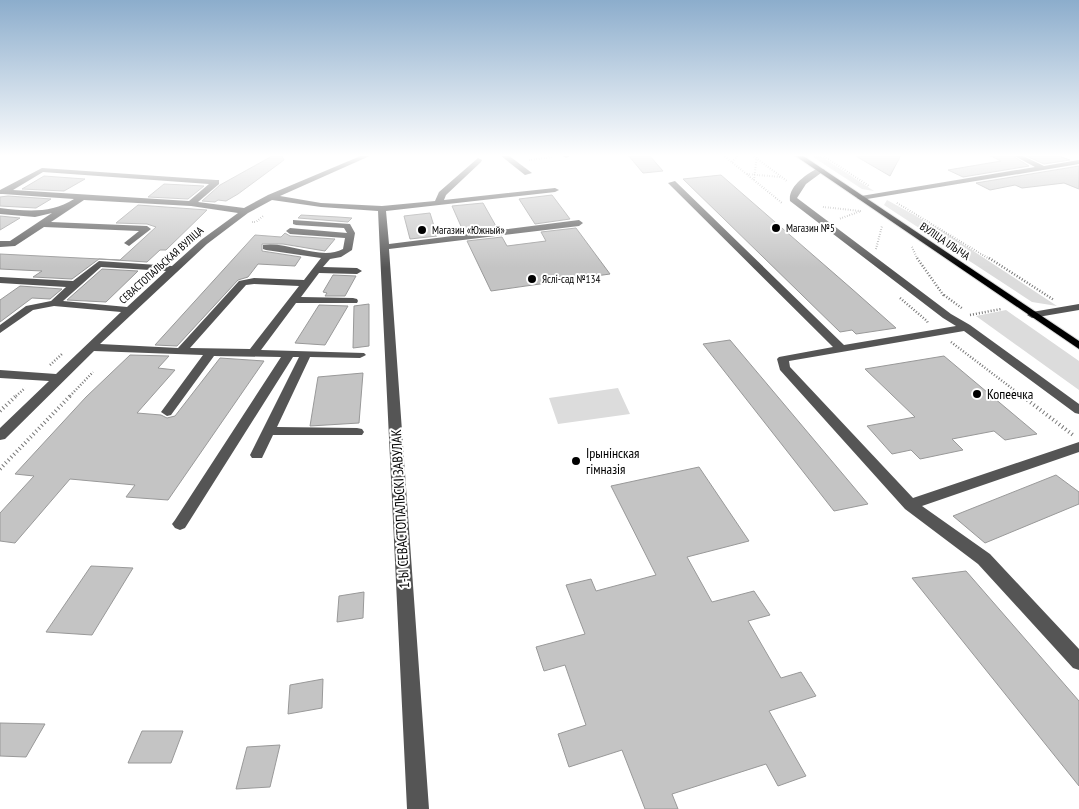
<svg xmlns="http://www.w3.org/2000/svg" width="1079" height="809" viewBox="0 0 1079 809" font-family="'PT Sans Narrow',sans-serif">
	<rect width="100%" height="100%" fill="#fff"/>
	<!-- green -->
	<path fill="#dcdcdc" d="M810 155H819L874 191 862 189Z
		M887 200 943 231 1057 306 1032 302 884 205Z
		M1006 310 1079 361V390L976 316Z
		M618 388 630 414 558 424 549 398Z"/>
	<!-- building -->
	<path fill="#c4c4c4" stroke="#999" d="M274 155H281L284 160 238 194 226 201 218 200 215 202 202 201 220 185Z
		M628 155H649L663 171 643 173Z
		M854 155H901L890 176Z
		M989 155H1011L1029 166 963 177 948 170 1001 161Z
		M1024 155H1056L1070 160 1044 164Z
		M1079 166V189L1064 183 1022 188 1015 185 990 190 976 183Z
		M721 175 852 289 896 328 856 334 852 330 840 332 683 179Z
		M44 176 85 179 64 191 22 189Z
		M164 184 204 186 188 199 148 197Z
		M552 195 570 219 535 224 519 199Z
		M8 196 51 199 36 208 0 206V197Z
		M483 203 497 228 464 233 452 206Z
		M138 205 207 210 166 250H160L147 262 99 259 72 279 33 277 42 271 0 269V254L120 260 156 227 147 224 116 223Z
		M430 213 437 236 410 239 404 216Z
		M301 215 338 217 352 218 348 222 298 218Z
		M0 216 20 218 0 230Z
		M576 228 610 274 491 291 467 241 502 237 507 246 546 241 541 232Z
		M285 233 290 236 335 239 325 251 283 244H262V251L301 257 295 266 258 264 248 277 238 280 177 346 155 345 255 235 281 237Z
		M102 269 138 271 106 302 67 300Z
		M333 275 356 276 345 296H325L327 293 323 292Z
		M20 286 62 289 50 299 32 298 0 322V300Z
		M369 304V346L353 348 354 306Z
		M319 305 348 306 325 345 295 343Z
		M730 340 868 504 834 511 703 344Z
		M130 355 169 356 158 368 175 370 137 413 161 415 167 418 175 416 220 358 264 361 168 500 126 497 135 485 70 479 15 543 0 541V513L34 476 15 474 86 397Z
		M944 356 1037 434 1005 440 994 431 952 439 963 450 920 459 911 450 892 454 867 426 915 417 865 369Z
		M363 373 359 423 310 426 318 377Z
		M699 467 749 541 687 557 712 602 754 591 770 615 748 621 781 678 801 672 816 696 769 711 806 776 778 786 766 764 672 794 678 809H645L622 750 569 767 558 734 586 725 565 665 544 671 536 647 585 634 566 585 591 579 596 591 656 575 611 486Z
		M1056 475 1079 492V504L985 543 953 516Z
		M91 566 133 568 92 635 46 632Z
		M966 571 1079 701V786L912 578Z
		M364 592 363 618 337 622 339 596Z
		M323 679 322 708 288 714 290 685Z
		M0 723 45 724 26 757 0 756Z
		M142 731H183L171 763H128Z
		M280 745 270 787 236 789 247 747Z"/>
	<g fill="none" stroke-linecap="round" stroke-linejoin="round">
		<!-- major casing -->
		<g stroke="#dbdbdb" stroke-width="2">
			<path id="major" d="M794 155H802L1079 341V349Z"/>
		</g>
		<!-- path-far2 -->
		<path stroke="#777" stroke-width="2" stroke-dasharray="0.5 2" stroke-linecap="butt" d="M723 155 782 203
			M752 155 787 181
			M822 155 869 186
			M529 160 553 157
			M732 162 738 155
			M747 174 780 177
			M754 180 757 155
			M897 203 991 260
			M823 207 861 211 839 219
			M252 222H256L263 216
			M912 247 918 260
			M876 249 882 226"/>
		<!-- path-far1 -->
		<path stroke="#777" stroke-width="2.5" stroke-dasharray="1 2" stroke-linecap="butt" d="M917 258 944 296
			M989 258 1054 300
			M944 295 963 309
			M900 298 927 321 928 324
			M970 315 1001 309
			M951 342 1022 396
			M50 365 62 354
			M16 396 25 388
			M70 396 93 372"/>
		<!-- path -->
		<path stroke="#777" stroke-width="4" stroke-dasharray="1 3" stroke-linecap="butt" d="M1021 395 1073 435
			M0 411 17 395
			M0 469 71 395"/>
		<!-- minor -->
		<path fill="#555" fill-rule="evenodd" d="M363 155H372L280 196 321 203 382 206 435 201 439 192 478 158 482 160 481 162 446 195 444 200 555 188 559 190 555 192 386 211 389 244 579 220 583 223 579 226 389 249 429 809H407L378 211 321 207 272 200 248 213 207 244 100 344 178 348 239 281 254 278 304 280 321 258 266 250 263 249V245C288 241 321 261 343 249L345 238 290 234 286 231 290 228 347 233 344 228 296 225 293 224V220L350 224 355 233 352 250 341 257 330 259 323 267 357 268 362 271 357 274 319 273 301 297 353 298 357 299 358 301 357 303H296L261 350 364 353 366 355 360 358 310 357 277 427 357 428 362 429 364 432 362 435H273L262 458H252L250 455 299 357H293L185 528 180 530 175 528 172 524 175 520 281 357 214 356 171 415 167 416 161 412 203 355 94 351 5 439 0 440V428L49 381 0 378V370L56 374 121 312 54 306 33 310 0 333V325L26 306 51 301 66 287 0 283V277L73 281 99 261 172 266 201 240 238 213 191 206 84 200 51 222 147 226 151 229 129 246 124 243 139 231 44 227 15 246 0 247V241H10L52 213 35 217 0 214V208C26 211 51 214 74 199L3 194H0V190L42 168 216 180H219V184L198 202 244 208 268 195ZM43 172 209 184 189 201 13 190ZM101 267 166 271 127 307 63 301ZM254 284 299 286 250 349 190 348 246 285Z
			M500 155H508L532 173 525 175Z
			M561 155H569L570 156 566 158Z
			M1013 155H1021L1044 166 1079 160V164L861 200 857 198 861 196 1035 167Z
			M818 168 825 170 806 184 797 198 951 314 970 325 1079 404V414L1075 413 964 331 789 361 790 367 913 498 1079 442V452L922 506 990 554 1079 649V670L1073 668 978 564 905 509 780 370 777 359 779 357 833 347 668 183 675 181 844 345 956 326 943 318 790 201C788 186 807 174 818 168Z
			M1079 304V310L1032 318 1027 315 1032 312Z"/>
		<!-- major -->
		<use href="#major" fill="#000" fill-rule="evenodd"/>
	</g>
	<!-- sky -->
	<linearGradient id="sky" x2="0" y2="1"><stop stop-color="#8cadcc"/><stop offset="0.58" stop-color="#fff"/><stop offset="1" stop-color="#fff" stop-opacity="0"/></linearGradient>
	<rect width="1079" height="268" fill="url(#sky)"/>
	<!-- markers -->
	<g fill="#000" stroke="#fff" stroke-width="2">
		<circle cx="776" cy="228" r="5"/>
		<circle cx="422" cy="230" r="5"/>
		<circle cx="532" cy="279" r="5"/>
		<circle cx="977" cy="394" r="5"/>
		<circle cx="576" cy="461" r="5"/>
	</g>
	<g text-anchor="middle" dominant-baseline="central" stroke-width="4" stroke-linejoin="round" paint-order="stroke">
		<!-- far-poi labels -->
		<g font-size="11" fill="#000" stroke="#fff" text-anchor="start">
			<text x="786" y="228">Магазин №5</text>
			<text x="432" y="230">Магазин «Южный»</text>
			<text x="542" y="279">Яслі-сад №134</text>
		</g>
		<!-- far-street labels -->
		<g font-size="11" fill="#000" stroke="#fff">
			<text transform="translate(945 241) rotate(34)">ВУЛІЦА ІЛЬІЧА</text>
			<text transform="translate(161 265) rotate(-42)">СЕВАСТОПАЛЬСКАЯ ВУЛІЦА</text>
		</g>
		<!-- poi labels -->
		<g font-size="14" fill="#000" stroke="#fff" text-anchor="start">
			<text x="987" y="394">Копеечка</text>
			<text x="586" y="453">Ірынінская<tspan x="586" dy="16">гімназія</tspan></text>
		</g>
		<!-- street labels -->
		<g font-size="14" fill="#000" stroke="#fff">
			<text transform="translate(400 509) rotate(-93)">1-Ы СЕВАСТОПАЛЬСКІ ЗАВУЛАК</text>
		</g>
	</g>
</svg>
